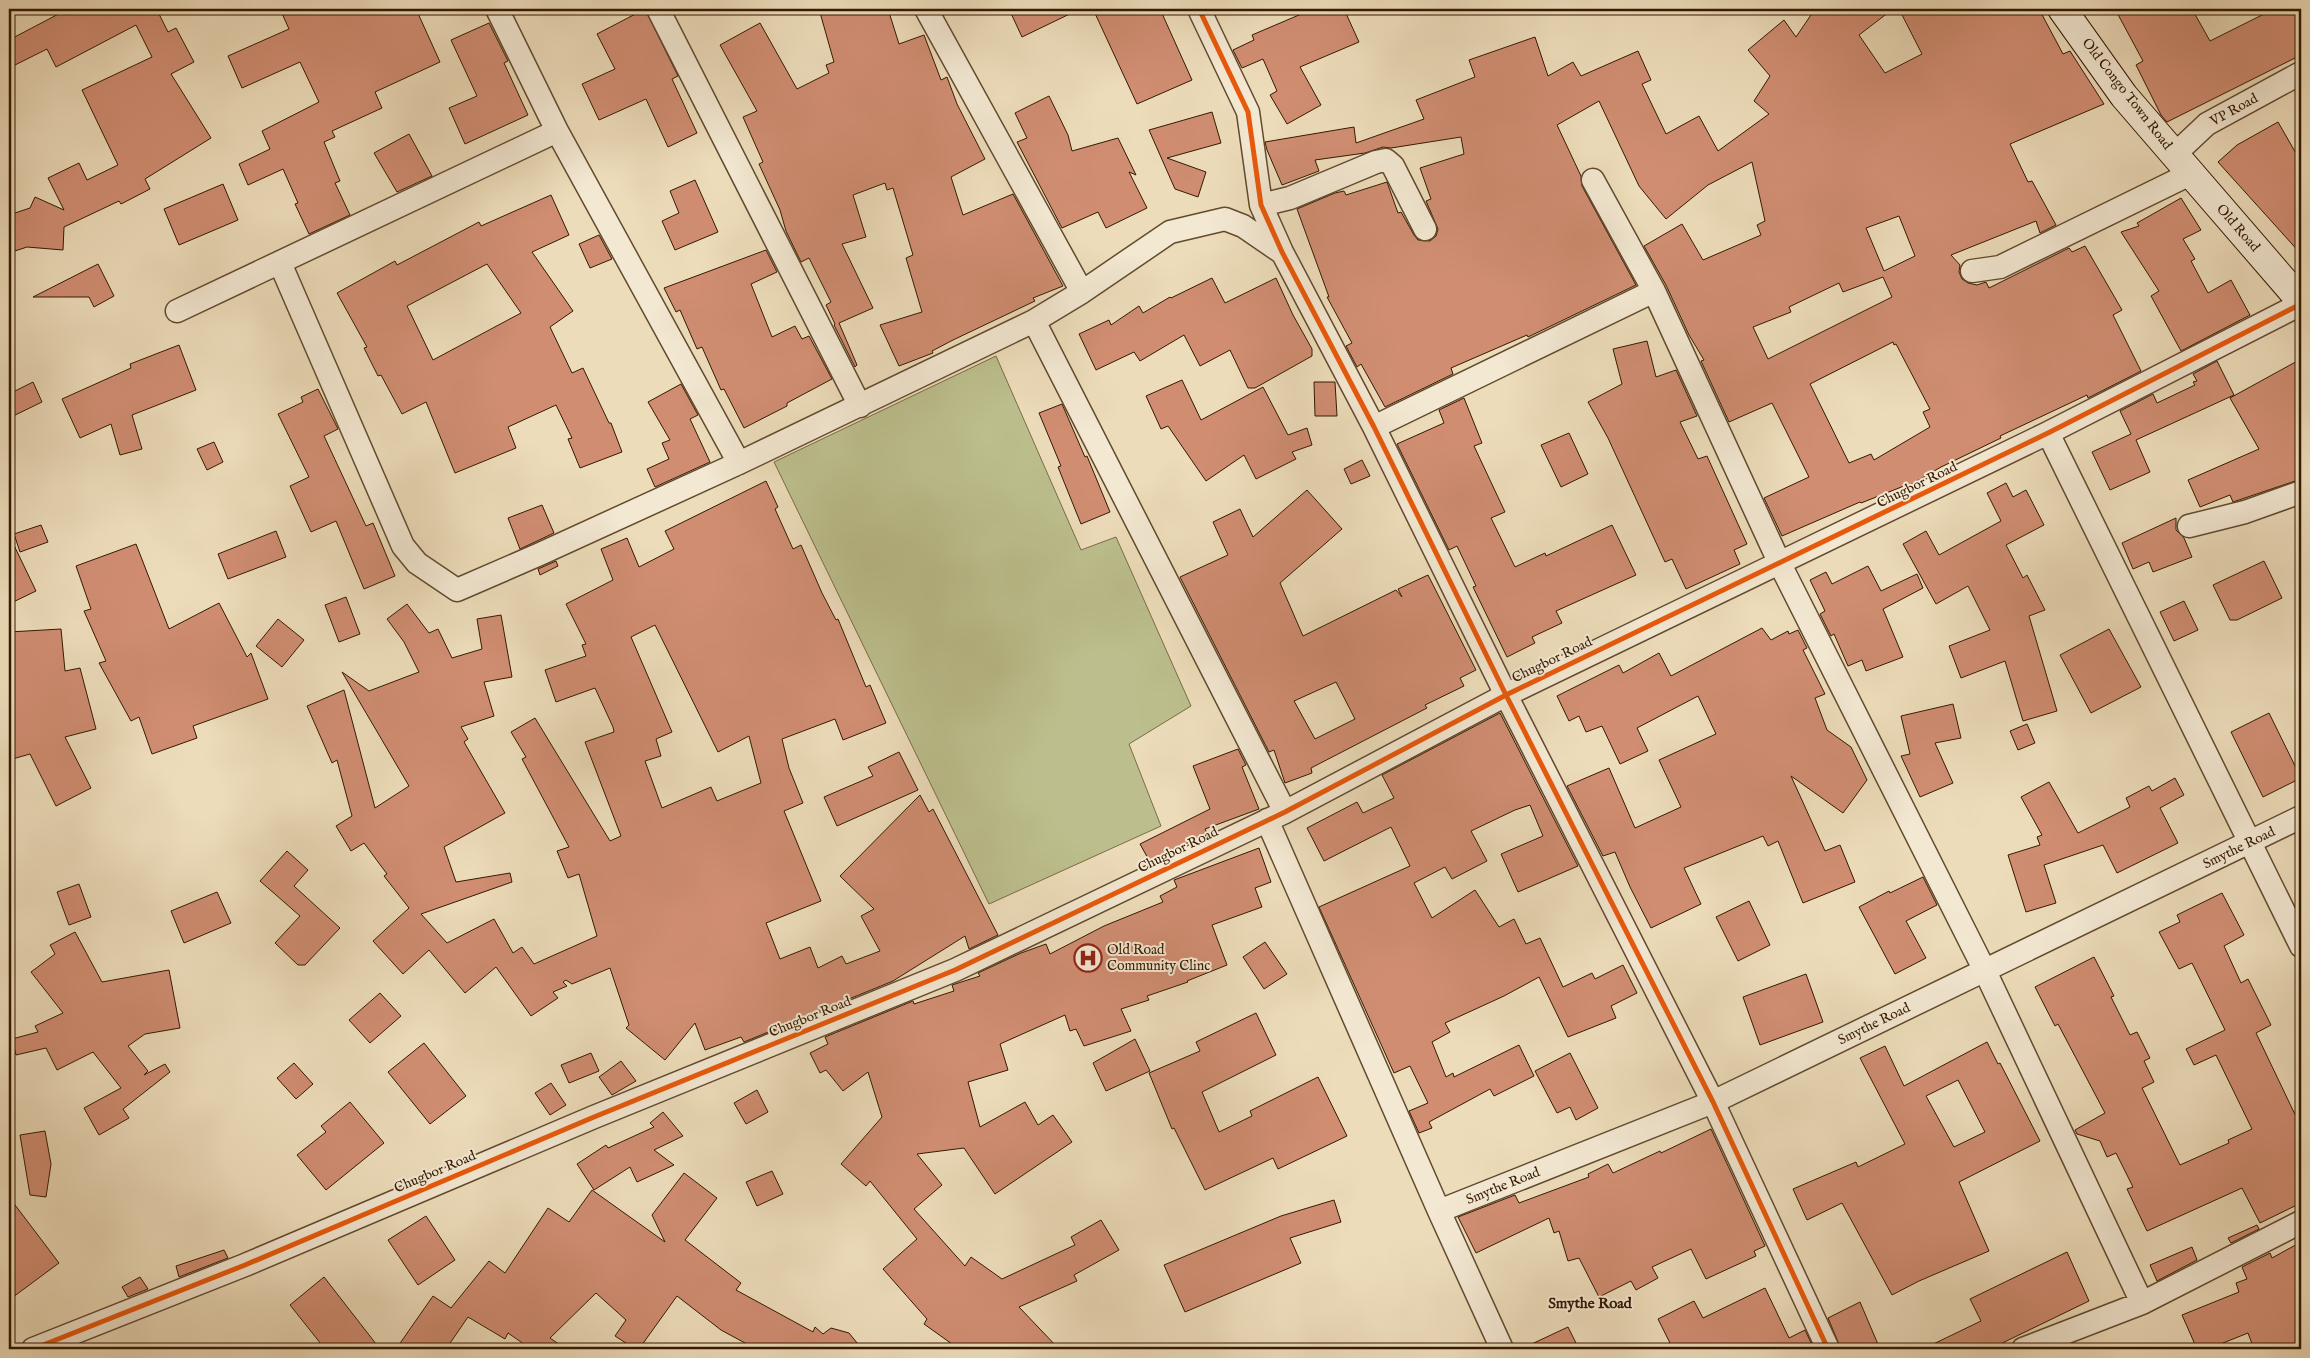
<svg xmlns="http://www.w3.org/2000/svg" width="2310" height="1358" viewBox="0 0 2310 1358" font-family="'IM FELL English',serif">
	<rect width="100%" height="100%" fill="#eddcba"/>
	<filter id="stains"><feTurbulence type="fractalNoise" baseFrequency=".004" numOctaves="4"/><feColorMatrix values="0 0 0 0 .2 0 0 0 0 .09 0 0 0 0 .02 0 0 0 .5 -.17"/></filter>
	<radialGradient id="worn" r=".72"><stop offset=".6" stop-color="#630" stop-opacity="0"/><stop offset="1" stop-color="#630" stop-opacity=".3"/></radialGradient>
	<!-- green -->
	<path fill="#bcbf8d" stroke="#786c46" d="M996 356 1081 550 1116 537 1191 706 1129 744 1161 826 989 904 774 462Z"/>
	<!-- building -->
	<path fill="#d08d72" stroke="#341900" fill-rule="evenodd" d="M68 9H168L159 14 168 32 176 28 194 62 171 74 211 138 145 179 150 189 121 204 119 201 64 227 63 250 27 247 9 253V215L30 208 35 197 64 210 48 178 79 163 87 180 118 165 82 90 152 57 136 25 56 67 47 49 9 68V40Z
		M280 9H416L440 62 375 92 382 108 332 131 335 137 324 142 340 181 335 183 350 215 309 234 295 204 298 203 283 169 248 185 239 164 270 149 262 131 319 102 300 62 242 88 228 56 289 29Z
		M645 9 678 76 672 79 697 133 668 147 646 99 599 120 582 84 615 69 597 34Z
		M819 9H888L899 44 924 35 941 80 947 77 957 104 985 159 951 177 963 215 1013 194 1063 286 1033 298 1035 301 953 340 932 351 933 353 899 366 880 325 922 312 906 258 913 255 893 188 887 190 885 183 853 195 866 237 842 244 873 308 839 323 857 365 855 367 834 325 835 324 826 305 831 302 809 258 801 262 786 231 780 210 759 164 763 162 743 117 757 111 720 45 760 23 797 89 829 73 826 65 834 62Z
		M1009 9H1080L1022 37Z
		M1093 9H1160L1192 80 1137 104Z
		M1313 9H1344L1359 42 1300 67 1321 105 1287 124 1270 95 1277 91 1263 59 1242 68 1233 50 1254 40 1252 35Z
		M1815 9H1893L1859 35 1885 73 1922 54 1899 9H2039L2063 54 2070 51 2104 104 2010 144 2028 182 2032 181 2056 225 2040 233 2036 221 1951 255 1960 265 1959 272 1962 279 1968 283 1977 285 1986 282 1989 288 2069 248 2072 252 2085 246 2122 310 2113 315 2141 371 2088 398 2087 395 2000 436 2001 438 1941 467 1905 488 1904 486 1861 503 1860 502 1782 536 1764 498 1809 477 1772 403 1729 422 1701 361 1704 360 1689 335 1666 285 1644 246 1682 224 1703 260 1761 235 1757 225 1765 221 1752 162 1708 185 1666 219 1639 186 1599 101 1557 125 1581 176 1582 186 1636 285 1528 337 1527 335 1451 368 1453 374 1385 407 1361 364 1357 367 1346 346 1352 343 1327 297H1329L1297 209 1335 193 1344 191 1346 195 1387 182 1398 213 1401 212 1414 235 1418 240 1430 241 1436 236 1438 229 1426 201 1431 199 1420 168 1464 154 1461 137 1391 148 1383 147 1365 153 1315 160 1319 171 1282 185 1267 150 1265 142 1354 127 1356 143 1424 119 1416 100 1475 77 1469 60 1535 37 1548 76 1573 62 1581 76 1638 51 1651 80 1642 84 1666 134 1699 116 1718 151 1769 114 1754 101 1770 76 1748 50 1784 20 1796 37ZM1899 216 1915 256 1884 271 1866 228ZM1883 277 1892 297 1768 359 1753 327 1791 312 1789 307 1839 283 1843 292ZM1893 342 1894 345 1896 344 1930 409 1923 412 1930 427 1874 460 1871 454 1849 463 1810 384Z
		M2115 9H2192L2210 41 2274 9H2301V55L2167 122 2161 115 2136 65 2143 61Z
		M489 23 508 61 504 63 528 115 465 144 449 108 477 96 451 40Z
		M1049 96 1068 135 1072 151 1118 138 1136 175 1129 172 1147 208 1106 228 1098 212 1062 228 1017 142 1027 138 1015 113Z
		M1212 112 1221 143 1167 158 1206 172 1198 197 1175 189 1149 130Z
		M2278 122 2301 162V254L2218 162 2237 145Z
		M409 134 432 176 397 192 374 153Z
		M695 180 718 232 675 250 662 221 679 213 670 191Z
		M223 184 238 220 179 245 164 209Z
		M551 195 569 235 532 252 573 311 550 327 572 373 583 368 609 423H611L622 452 580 468 568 439 572 438 556 405 508 427 516 448 455 473 426 402 402 414 381 375 378 376 364 348 367 347 337 293 395 261 397 265 479 222 481 226ZM487 264 521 313 433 360 407 306Z
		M2181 198 2201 230 2183 239 2195 259 2191 261 2208 293 2231 280 2250 315 2181 351 2151 296 2159 291 2121 232 2139 226 2137 223Z
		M599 235 612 259 590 268 579 244Z
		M766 250 777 272 751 284 772 337 795 326 802 339 809 336 832 379 787 403V406L744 428 724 389 721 390 702 347 697 349 680 310 676 312 664 288Z
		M98 264 114 296 94 307 89 297H33Z
		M1212 278 1225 303 1276 278 1293 315 1312 349V356L1255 388H1248L1230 350 1200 366 1184 335 1140 361 1134 352 1096 370 1079 334 1109 320 1111 325 1139 306 1143 313 1170 297 1171 298Z
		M1647 341 1656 377 1676 370 1697 416 1680 422 1698 459 1707 456 1747 544 1734 550 1740 564 1686 589 1672 559 1665 562 1608 438 1588 402 1622 384 1613 349Z
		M179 345 196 390 132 415 142 449 120 455 111 424 80 438 62 399 131 368 130 364Z
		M2301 359V479L2233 502 2230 495 2200 507 2188 480 2259 449 2230 398Z
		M2217 361 2234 395 2136 440 2150 472 2110 490 2092 452 2131 434 2120 411 2153 394 2157 403 2195 385 2193 382 2197 381 2193 374Z
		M1182 380 1201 420 1263 387 1288 435 1307 428 1312 445 1292 452 1296 459 1256 479 1244 455 1206 481 1168 426 1161 429 1146 396Z
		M33 382 42 402 9 418V394Z
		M1314 382H1335L1337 416H1315Z
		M681 384 698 415 690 419 710 462 655 487 647 469 669 459 662 443 670 440 648 402Z
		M318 389 338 429 324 436 366 526 373 523 395 576 364 589 336 521 311 532 290 486 309 477 278 414 303 402 301 397Z
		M1464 398 1482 443 1474 446 1505 512 1491 518 1515 567 1545 553 1546 556 1612 525 1636 575 1556 611 1562 623 1532 637 1535 643 1507 657 1473 587 1476 586 1457 546 1449 550 1397 444 1444 423 1439 410Z
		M1062 404 1085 457 1087 456 1110 512 1081 524 1058 467 1061 466 1039 413Z
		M1569 433 1588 474 1561 487 1541 445Z
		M214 442 223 462 207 470 197 449Z
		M1362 460 1370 476 1351 484 1344 469Z
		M766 481 778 507 775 509 793 549 801 545 822 593 836 620 838 619 866 687 870 685 886 723 843 740 835 719 782 739 789 768 803 803 784 811 821 901 766 923 780 959 810 947 818 968 842 956 846 964 880 951 861 916 874 909 840 876 920 795 929 812 933 809 998 935 969 949 965 936 893 981 744 1042 741 1037 705 1050 695 1023 665 1060 626 1028 629 1025 610 968 572 984 566 980 563 982 567 986 553 992 558 998 531 1016 496 967 465 993 429 950 403 974 373 941 409 908 384 876 387 874 364 843 351 851 336 826 352 816 337 760 332 763 307 706 344 690 375 808 409 786 342 672 369 691 419 672 404 642 387 619 407 604 429 633 438 629 452 658 482 649 477 619 501 615 512 677 484 682 494 716 461 727 468 739 464 742 505 813 444 847 456 882 510 873 512 882 421 914 447 943 494 919 513 953 522 947 534 964 597 936 579 874 568 878 557 851 569 847 522 759 526 757 511 732 535 718 610 841 621 836 585 742 614 732 613 727 595 688 556 702 545 670 586 656 582 645 586 644 566 604 613 580 601 549 627 538 639 567 674 549 665 531ZM655 625 718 752 749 736 761 783 717 801 711 787 662 808 645 761 661 756 656 739 672 732 631 637Z
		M2006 483 2013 497 2026 490 2044 525 2006 545 2023 578 2027 575 2045 610 2029 616 2057 711 2023 721 2005 661 1961 678 1949 646 1990 630 1968 586 1936 604 1903 544 1926 531 1939 555 2001 521 1987 493Z
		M1307 490 1342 529 1280 583 1303 636 1396 590 1402 597 1398 589 1428 575 1476 670 1460 678 1464 686 1425 705 1427 708 1311 768 1312 773 1285 783 1274 750 1269 752 1180 577 1228 555 1213 522 1240 509 1253 537ZM1336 682 1355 719 1315 739 1294 701Z
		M542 505 554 533 520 549 508 518Z
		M2176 518V530L2184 538 2192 557 2153 572 2149 562 2133 569 2122 543Z
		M41 525 48 542 20 552 14 534Z
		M276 531 286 557 228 579 218 554Z
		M9 535 36 591 9 604Z
		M136 544 169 629 219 603 247 657 251 653 268 699 193 726 197 738 152 754 139 717 131 721 99 663 106 661 84 611 91 609 76 566Z
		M556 561 558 566 540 575 538 569Z
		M2264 561 2282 598 2237 620H2230L2213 585Z
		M1868 566 1881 591 1917 574 1923 588 1883 609 1903 657 1866 671 1862 660 1848 666 1834 634 1831 636 1820 614 1825 611 1810 580 1826 572 1832 584Z
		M346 597 360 634 339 642 325 605Z
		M2184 601 2198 630 2174 641 2160 612Z
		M278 619 304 640 282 667 256 646Z
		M1762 628 1771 640 1788 631 1789 634 1798 630 1807 648 1803 650 1825 694 1815 698 1827 730 1851 747 1867 780 1843 813 1791 776 1825 851 1840 845 1855 882 1803 903 1778 841 1768 846 1763 836 1684 868 1701 904 1651 928 1630 887 1615 852 1603 856 1567 786 1609 768 1635 828 1681 807 1659 760 1716 734 1698 696 1637 728 1648 751 1620 764 1602 726 1586 732 1579 716 1569 721 1557 696 1619 665 1623 673 1659 653 1671 676Z
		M61 629 65 671 80 668 96 729 65 737 91 788 56 806 30 754 9 760V632Z
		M2109 629 2141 687 2091 713 2060 655Z
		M1953 704 1961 738 1935 743 1953 783 1920 797 1901 756 1910 754 1901 716Z
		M1500 713 1578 866 1518 892 1501 854 1543 836 1530 805 1515 810 1471 831 1487 861 1452 879 1445 867 1414 883 1432 918 1475 890 1499 927 1514 919 1526 944 1540 938 1563 987 1592 973 1595 979 1623 965 1637 993 1611 1006 1616 1018 1568 1037 1539 977 1504 996 1445 1023 1450 1032 1432 1042 1446 1077 1453 1073 1454 1077 1519 1045 1534 1076 1494 1096 1490 1089 1429 1122 1432 1128 1419 1133 1409 1111 1428 1103 1410 1066 1394 1073 1319 907 1410 866 1391 827 1324 861 1307 828 1357 802 1363 813 1394 798 1382 775Z
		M2269 713 2301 778 2263 797 2231 732Z
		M2027 724 2035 743 2018 750 2010 731Z
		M1238 749 1246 765 1242 767 1259 809 1205 829 1207 833 1150 862 1140 844 1210 809 1193 766Z
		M899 752 918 790 837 826 824 797 873 776 868 767Z
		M2175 778 2184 795 2160 808 2178 843 2117 873 2103 845 2044 865 2056 903 2026 912 2008 855 2040 845 2037 837 2042 835 2021 797 2049 782 2078 833 2130 807 2126 798 2149 786 2152 791Z
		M1259 848 1271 882 1255 888 1262 907 1212 925 1227 965 1187 981 1188 982 1147 996 1149 1000 1121 1009 1131 1031 1084 1046 1076 1029 1070 1031 1065 1015 1000 1044 1008 1070 968 1082 980 1127 1025 1102 1038 1125 1053 1115 1072 1142 995 1194 964 1148 917 1154 942 1185 914 1209 965 1266 971 1257 1002 1279 1075 1245 1071 1237 1101 1220 1119 1250 1074 1275 1077 1281 1019 1307 1059 1349H959L924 1324 927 1319 883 1269 917 1239 870 1181 866 1186 841 1164 882 1117 868 1072 843 1091 826 1070 820 1073 810 1053 828 1044 825 1037 913 1001 914 1004 954 991 952 985 980 976 978 973 1021 953 1046 944 1050 954 1104 926 1163 902 1160 896 1177 887 1174 880Z
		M287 851 308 870 294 886 340 928 305 965H298L275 943 300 916 260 881Z
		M1923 877 1937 905 1906 921 1926 958 1895 974 1859 907 1889 891 1890 893Z
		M79 884 91 917 69 925 57 892Z
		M217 892 231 923 184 943 171 911Z
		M2222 893 2244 935 2224 946 2241 983 2248 979 2271 1025 2256 1033 2301 1127V1203L2260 1223 2242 1188 2147 1231 2127 1189 2133 1187 2116 1153 2107 1157 2100 1141 2077 1134 2075 1130 2105 1113 2058 1024 2055 1026 2035 987 2094 957 2114 996 2111 997 2130 1035 2137 1032 2150 1058 2144 1061 2154 1082 2142 1088 2180 1165 2229 1143 2228 1140 2252 1129 2216 1055 2194 1065 2186 1049 2225 1030 2192 963 2179 969 2159 932 2180 922 2177 915Z
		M1749 901 1770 945 1738 961 1716 917Z
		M75 932 102 982 169 970 180 1028 145 1034 128 1046 148 1071 144 1075 165 1064 170 1072 123 1109 129 1118 99 1135 84 1108 121 1088 93 1052 57 1070 46 1048 16 1055 12 1039 38 1032 35 1026 63 1013 31 972 55 954 50 945Z
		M1265 942 1287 974 1264 989 1243 957Z
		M1806 974 1823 1022 1760 1045 1743 997Z
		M380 993 401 1016 370 1043 349 1020Z
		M1256 1013 1276 1055 1202 1092 1219 1132 1252 1116 1250 1111 1318 1077 1347 1136 1278 1169 1273 1158 1205 1190 1174 1128 1172 1129 1149 1073 1200 1051 1196 1042Z
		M1135 1039 1150 1071 1106 1091 1093 1063Z
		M1987 1042 1998 1064 2000 1063 2040 1141 1959 1182 1989 1251 1919 1281 1892 1295 1842 1203 1807 1220 1793 1189 1856 1162 1858 1167 1905 1144 1860 1058 1885 1046 1904 1086ZM1958 1080 1985 1132 1954 1147 1926 1096Z
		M424 1043 466 1096 430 1124 388 1072Z
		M591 1053 599 1071 569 1083 561 1065Z
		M1570 1053 1598 1108 1576 1120 1570 1107 1557 1113 1535 1071Z
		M621 1061 636 1081 612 1095 599 1077Z
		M294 1063 313 1084 296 1099 277 1078Z
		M551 1083 566 1105 550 1115 535 1093Z
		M757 1090 768 1112 746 1124 734 1103Z
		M350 1102 384 1143 326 1190 297 1155 326 1132 321 1126Z
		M663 1112 683 1136 654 1150 674 1165 637 1182 630 1167 594 1190 577 1164 606 1145 608 1148 654 1127 650 1123Z
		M1711 1129 1765 1246 1754 1251 1756 1256 1706 1279 1691 1249 1652 1267 1658 1278 1636 1290 1631 1281 1599 1297 1579 1258 1568 1261 1559 1231 1554 1233 1549 1218 1476 1253 1458 1217 1515 1195 1519 1203 1589 1177 1588 1174 1608 1164 1613 1173 1660 1151 1661 1153Z
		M45 1131 51 1164 46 1197 30 1195 20 1135Z
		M772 1171 783 1194 757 1206 746 1182Z
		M684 1173 717 1198 685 1240 741 1283 736 1290 813 1332 815 1327 823 1334 831 1328 849 1333 862 1349H756L721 1330 677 1296 639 1349H635L615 1336 626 1320 596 1293 550 1338 566 1349H531L508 1333 505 1339 468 1317 446 1349H396L433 1296 451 1308 489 1261 505 1273 548 1208 569 1222 592 1190 665 1242 652 1215Z
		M9 1197 59 1263 9 1300Z
		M1334 1200 1341 1222 1290 1238 1301 1263 1185 1312 1164 1265 1281 1216Z
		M426 1216 455 1260 418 1285 388 1240Z
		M2257 1225 2259 1229 2231 1243 2228 1238Z
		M2301 1242V1349H2254L2248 1333 2208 1349H2197L2182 1315 2239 1292 2236 1283 2247 1279 2242 1267 2270 1253 2272 1258Z
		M2192 1247 2197 1260 2157 1281 2150 1265Z
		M224 1250 228 1258 179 1277 176 1266Z
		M2067 1252 2089 1301 1990 1349H1923L1981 1321 1970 1299Z
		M140 1277 148 1289 128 1297 122 1287Z
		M324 1277 380 1349H325L290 1305Z
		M1765 1288 1789 1338 1805 1330 1814 1349H1673L1658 1319 1694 1301 1703 1318Z
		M1860 1302 1880 1349H1841L1828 1318Z
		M1568 1327 1579 1349H1521Z"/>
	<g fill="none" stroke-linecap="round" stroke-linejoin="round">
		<!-- street casing -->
		<g stroke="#624a2e" stroke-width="25">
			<path id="street" d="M497 9 557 131 739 463
				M658 9 860 406
				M926 9 1082 292
				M1199 9 1248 112 1261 205 1282 252 1374 427 1506 695 1713 1102 1828 1349
				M2174 155 2207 124 2301 73
				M1261 205 1290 198 1376 162 1386 160 1393 166 1425 229
				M280 263 403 546 417 563 457 590 540 554 739 463 1034 321 1082 292 1170 232 1225 219 1243 226 1281 252
				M1972 271 2000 267 2190 174
				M1654 291 1780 564 1985 971 2142 1303
				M177 311 557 131
				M1034 321 1285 812
				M1374 427 1654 291 1593 180
				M2048 433 2301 946
				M2189 526 2245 512 2301 492
				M1267 820 1439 1211 1502 1349
				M1439 1211 1713 1102 2301 817
				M33 1349 245 1265 594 1117 955 970 1285 812 1506 695 2048 433 2301 304
				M2023 1349 2142 1303 2301 1222"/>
		</g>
		<!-- secondary casing -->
		<g stroke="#341900" stroke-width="30">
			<path id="secondary" d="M2062 9 2124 96 2301 301"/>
		</g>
		<!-- street -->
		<use href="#street" stroke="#f3e8d2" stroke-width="22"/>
		<!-- secondary -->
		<use href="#secondary" stroke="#f3e8d2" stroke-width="28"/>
		<!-- cycleway casing -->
		<g stroke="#f3e8d2" stroke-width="8">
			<path id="cycleway" d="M1199 9 1248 112 1261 205 1282 252 1374 427 1506 695 1713 1102 1828 1349
				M33 1349 245 1265 594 1117 955 970 1285 812 1506 695 2048 433 2301 304"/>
		</g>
		<!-- cycleway -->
		<use href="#cycleway" stroke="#e8590c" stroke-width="5"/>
	</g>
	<!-- icons -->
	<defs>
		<g id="hospital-ring" transform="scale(1.4375)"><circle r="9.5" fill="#f3e8d2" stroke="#8f2418" stroke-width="1.5"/><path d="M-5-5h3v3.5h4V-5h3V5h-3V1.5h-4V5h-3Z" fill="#8f2418"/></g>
	</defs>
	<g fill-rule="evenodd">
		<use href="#hospital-ring" x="1088" y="958"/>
	</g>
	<g text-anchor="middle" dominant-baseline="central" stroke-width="4" stroke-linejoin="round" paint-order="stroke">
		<!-- street labels -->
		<g font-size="14" fill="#341900" stroke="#f3e8d2">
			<text transform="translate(2127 94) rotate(52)">Old Congo Town Road</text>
			<text transform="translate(2234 110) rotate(-29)">VP Road</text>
			<text transform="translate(2238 228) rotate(49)">Old Road</text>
			<text transform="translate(1917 485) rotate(-26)">Chugbor Road</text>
			<text transform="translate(1552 660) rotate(-26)">Chugbor Road</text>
			<text transform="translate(2239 848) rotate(-26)">Smythe Road</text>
			<text transform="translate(1178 850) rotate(-26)">Chugbor Road</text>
			<text transform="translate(810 1017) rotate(-22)">Chugbor Road</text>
			<text transform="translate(1874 1024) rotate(-26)">Smythe Road</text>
			<text transform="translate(435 1172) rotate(-23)">Chugbor Road</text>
			<text transform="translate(1503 1186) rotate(-22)">Smythe Road</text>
		</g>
		<!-- poi labels -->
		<g font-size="14" fill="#341900" stroke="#f3e8d2" text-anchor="start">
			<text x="1107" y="950">Old Road<tspan x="1107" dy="16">Community Clinc</tspan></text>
		</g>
		<!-- neighbourhood labels -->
		<g font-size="15" font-weight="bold" fill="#341900" stroke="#f3e8d2">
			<text x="1590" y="1303">Smythe Road</text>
		</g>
	</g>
	<!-- margin -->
	<rect width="2310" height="1358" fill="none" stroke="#eddcba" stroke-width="30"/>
	<rect x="10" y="10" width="2290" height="1338" fill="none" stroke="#341900" stroke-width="2.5"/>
	<rect x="15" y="15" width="2280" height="1328" fill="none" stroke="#341900"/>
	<rect width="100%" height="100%" filter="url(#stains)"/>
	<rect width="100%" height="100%" fill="url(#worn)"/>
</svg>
